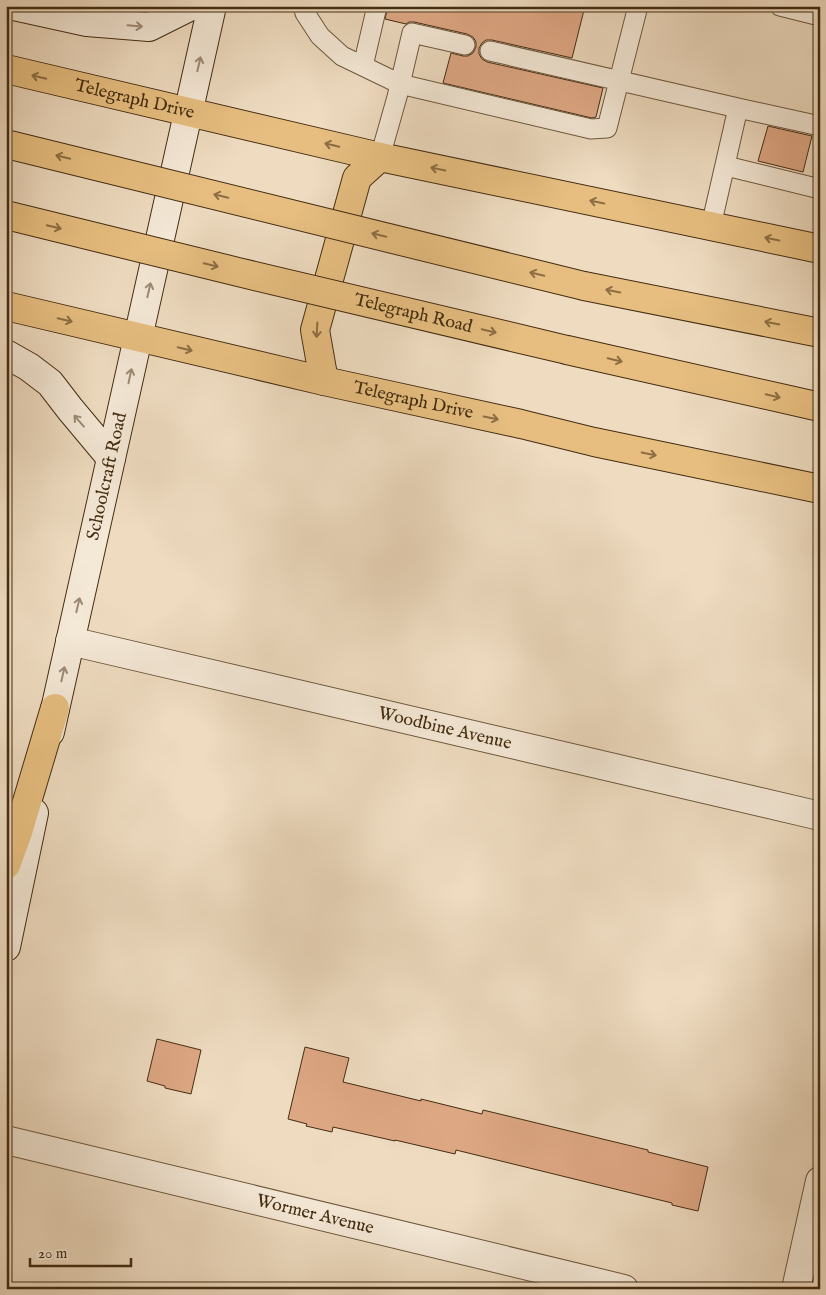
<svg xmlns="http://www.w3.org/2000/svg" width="826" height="1295" viewBox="0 0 826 1295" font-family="'IM FELL English',serif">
	<rect width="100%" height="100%" fill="#eedbc0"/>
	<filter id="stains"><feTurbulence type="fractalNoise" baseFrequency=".004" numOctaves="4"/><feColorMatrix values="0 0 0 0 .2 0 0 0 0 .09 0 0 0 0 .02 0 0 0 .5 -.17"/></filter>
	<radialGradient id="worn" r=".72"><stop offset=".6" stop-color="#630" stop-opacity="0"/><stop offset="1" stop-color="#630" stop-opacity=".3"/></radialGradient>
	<!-- building -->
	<path fill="#dea784" stroke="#432d11" d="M388 6H585L572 58 492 40H486L482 43 479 48V54L482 59 487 62 603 88 596 117 592 118 443 83 451 53 463 56H468L473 53 476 47V42L473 37 467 34 414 22H409L406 24 385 19Z
		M768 126 812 136 803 172 758 161Z
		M157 1039 201 1050 191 1094 165 1088V1086L147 1081Z
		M305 1047 349 1058 343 1082 421 1101V1099L482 1114 483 1110 648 1150V1152L708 1167 698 1211 672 1205V1203L456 1150 455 1154 395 1140V1141L333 1127 332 1132 306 1126 307 1124 288 1119Z"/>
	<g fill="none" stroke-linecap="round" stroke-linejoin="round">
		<!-- lane casing -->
		<g stroke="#6e583d" stroke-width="21">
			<path id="lane" d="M303 6 305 13 320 36 342 56 400 84 591 129 607 128 638 6
				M780 6 820 16
				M490 51 738 108
				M363 66 377 6
				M380 157 397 97 412 33 465 45
				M726 166 820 189
				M711 226 738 108 820 126"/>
		</g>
		<!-- street casing -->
		<g stroke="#6e583d" stroke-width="30">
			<g id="street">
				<path id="s1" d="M70 641 820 816"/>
				<path id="s2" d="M6 1140 624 1289"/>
				<path d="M796 1289 820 1181"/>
			</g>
		</g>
		<!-- secondary casing -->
		<g stroke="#432d11" stroke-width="30">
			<g id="secondary">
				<path d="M14 6 87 22 149 27 191 6"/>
				<path d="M6 354 29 367 50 383 70 409 111 458"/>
				<path id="s3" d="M50 732 212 6"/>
				<path d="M6 947 34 813"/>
			</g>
		</g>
		<!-- primary casing -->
		<g stroke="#432d11" stroke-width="30">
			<g id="primary">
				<path id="s4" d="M6 69 380 157 820 249"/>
				<path d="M584 286 820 333"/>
				<path id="s5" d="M6 306 324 381 521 424 594 442 820 489"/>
				<path d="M567 350 820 407"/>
				<path d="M324 381 315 330 357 178 380 157"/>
			</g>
		</g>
		<!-- highway casing -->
		<g stroke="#432d11" stroke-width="30">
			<path id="highway" d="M6 865 18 832 55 708"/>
		</g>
		<!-- lane -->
		<use href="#lane" stroke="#f4e8d6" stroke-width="19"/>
		<!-- street -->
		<use href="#street" stroke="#f4e8d6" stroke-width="28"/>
		<!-- secondary -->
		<use href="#secondary" stroke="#f4e8d6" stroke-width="28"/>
		<!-- primary -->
		<use href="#primary" stroke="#e7be80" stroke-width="28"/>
		<!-- highway -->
		<use href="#highway" stroke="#e7be80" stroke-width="28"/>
		<!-- primary-bridge casing -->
		<g stroke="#432d11" stroke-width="30" stroke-linecap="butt">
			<g id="primary-bridge">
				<path d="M6 144 584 286"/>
				<path id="s6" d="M6 215 238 272 567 350"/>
			</g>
		</g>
		<!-- primary-bridge -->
		<use href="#primary-bridge" stroke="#e7be80" stroke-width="28"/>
	</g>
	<!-- one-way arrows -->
	<defs><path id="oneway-shaft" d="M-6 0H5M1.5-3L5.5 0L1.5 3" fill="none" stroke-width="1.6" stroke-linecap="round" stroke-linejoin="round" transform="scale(1.25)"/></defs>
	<g stroke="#9c8a74">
		<use href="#oneway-shaft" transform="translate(135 26) rotate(5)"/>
		<use href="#oneway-shaft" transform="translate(199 64) rotate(-77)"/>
		<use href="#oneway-shaft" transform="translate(149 290) rotate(-77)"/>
		<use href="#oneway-shaft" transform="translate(130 376) rotate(-78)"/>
		<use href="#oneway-shaft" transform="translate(79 421) rotate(-131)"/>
		<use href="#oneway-shaft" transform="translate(78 605) rotate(-77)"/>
		<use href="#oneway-shaft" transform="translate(63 674) rotate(-77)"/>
	</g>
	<g stroke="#8d6e43">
		<use href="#oneway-shaft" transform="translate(39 77) rotate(-167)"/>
		<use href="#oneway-shaft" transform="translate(332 145) rotate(-167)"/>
		<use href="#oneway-shaft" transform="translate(63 157) rotate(-166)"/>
		<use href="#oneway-shaft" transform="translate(438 169) rotate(-168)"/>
		<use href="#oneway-shaft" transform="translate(221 196) rotate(-166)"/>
		<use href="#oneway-shaft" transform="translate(597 202) rotate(-168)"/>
		<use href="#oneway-shaft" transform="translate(54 227) rotate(14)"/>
		<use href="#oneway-shaft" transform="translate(379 235) rotate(-166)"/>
		<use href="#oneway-shaft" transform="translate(772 239) rotate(-168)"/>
		<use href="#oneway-shaft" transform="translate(211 265) rotate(14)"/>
		<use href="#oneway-shaft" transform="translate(537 274) rotate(-166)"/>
		<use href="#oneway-shaft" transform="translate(613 291) rotate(-169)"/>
		<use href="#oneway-shaft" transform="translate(65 320) rotate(13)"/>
		<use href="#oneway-shaft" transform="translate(772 323) rotate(-169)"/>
		<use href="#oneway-shaft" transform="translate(317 330) rotate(93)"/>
		<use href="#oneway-shaft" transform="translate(489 331) rotate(13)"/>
		<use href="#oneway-shaft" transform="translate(185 349) rotate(13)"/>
		<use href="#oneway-shaft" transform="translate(615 360) rotate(13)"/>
		<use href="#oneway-shaft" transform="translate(773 396) rotate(13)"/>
		<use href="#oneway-shaft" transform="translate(491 418) rotate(12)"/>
		<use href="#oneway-shaft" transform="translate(649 454) rotate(12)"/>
	</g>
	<g text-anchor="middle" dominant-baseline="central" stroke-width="4" stroke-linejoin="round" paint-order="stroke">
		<!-- street labels -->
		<g font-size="18" fill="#432d11" stroke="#f4e8d6">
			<text stroke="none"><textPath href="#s4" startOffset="132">Telegraph Drive</textPath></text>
			<text stroke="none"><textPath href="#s6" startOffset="419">Telegraph Road</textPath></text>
			<text stroke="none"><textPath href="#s5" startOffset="418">Telegraph Drive</textPath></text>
			<text stroke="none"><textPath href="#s3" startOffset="262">Schoolcraft Road</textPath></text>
			<text stroke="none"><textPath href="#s1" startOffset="385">Woodbine Avenue</textPath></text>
			<text stroke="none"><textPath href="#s2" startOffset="318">Wormer Avenue</textPath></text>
		</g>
	</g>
	<!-- margin -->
	<rect width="826" height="1295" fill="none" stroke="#eedbc0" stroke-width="25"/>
	<rect x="8" y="8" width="811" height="1280" fill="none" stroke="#432d11" stroke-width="2.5"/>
	<rect x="12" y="12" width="801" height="1270" fill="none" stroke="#432d11"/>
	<!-- scale -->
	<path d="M30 1258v8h101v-8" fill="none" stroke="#432d11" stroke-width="2.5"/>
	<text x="38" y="1258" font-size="15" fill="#432d11" stroke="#f4e8d6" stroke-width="4" paint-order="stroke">20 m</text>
	<rect width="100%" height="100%" filter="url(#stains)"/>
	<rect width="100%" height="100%" fill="url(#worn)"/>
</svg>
